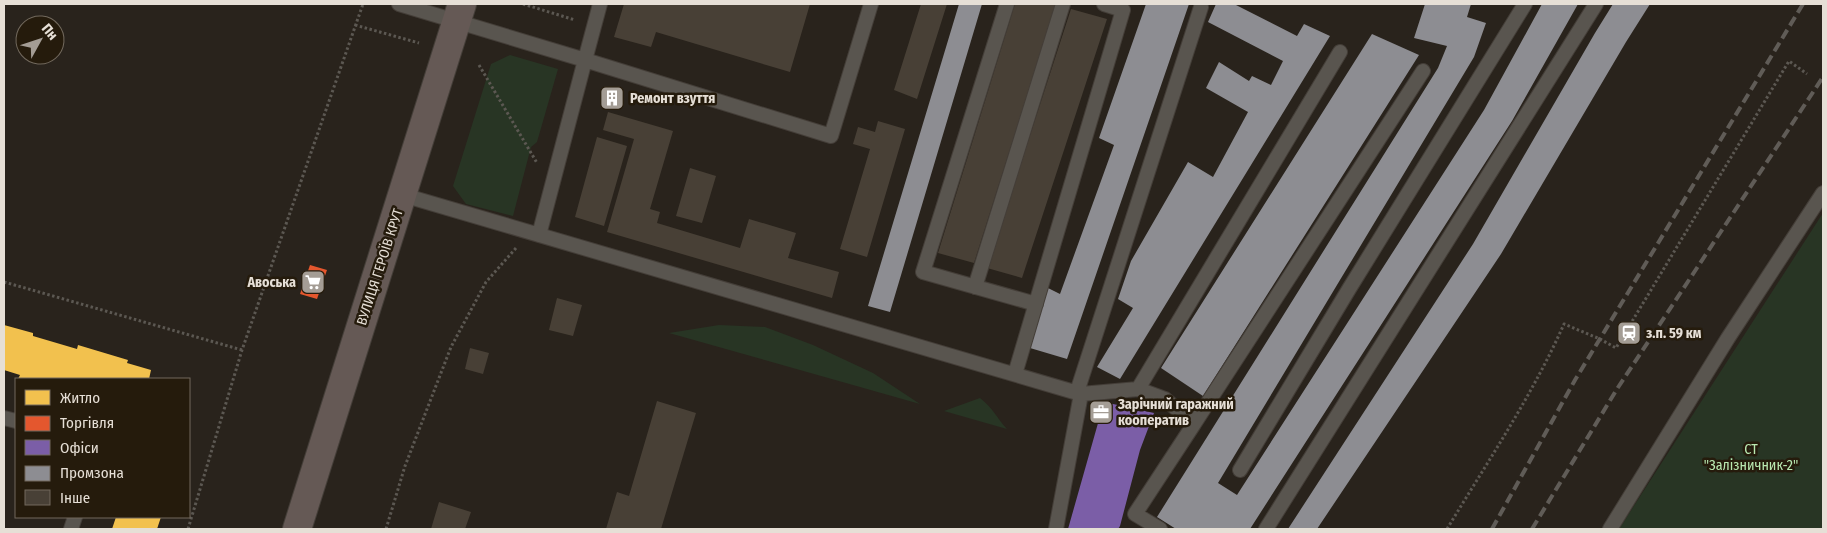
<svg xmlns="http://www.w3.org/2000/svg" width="1827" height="533" viewBox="0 0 1827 533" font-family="'Fira Sans Condensed',sans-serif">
	<rect width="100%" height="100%" fill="#29231c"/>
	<!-- green -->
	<path fill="#283524" d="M510 55 558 69 537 142 531 147 513 216 466 204 453 186 491 64Z
		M1823 213V529H1619Z
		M719 325 765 327 813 345 873 373 920 404 669 333Z
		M980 398C993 408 996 417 1007 429L944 411Z"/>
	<!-- homes -->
	<path fill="#f2c14e" d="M4 325 33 333V336L77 349 78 345 128 360 127 363 151 370 149 379H18L20 375 4 370Z
		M116 517H161L157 529H112Z"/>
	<!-- shops -->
	<path fill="#e4572e" d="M310 265 327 270 317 299 300 294Z"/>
	<!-- offices -->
	<path fill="#7b5ea7" d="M1104 402 1154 413 1140 450 1120 526 1118 529H1068Z"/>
	<!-- industry -->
	<path fill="#8d8d92" d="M959 4H982L890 312 868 306Z
		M1146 4H1189L1067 359 1030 348 1048 288 1060 294 1114 145 1099 138Z
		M1216 4H1234L1297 36 1304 24 1330 36 1120 379 1097 367 1133 308 1118 299 1131 261 1188 162 1213 177 1248 112 1206 88 1219 62 1249 81 1252 76 1271 85 1283 61 1208 22Z
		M1425 4H1471L1467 17 1486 23 1474 57 1218 483 1237 495 1484 110 1542 4H1578L1512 121 1250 529H1176L1157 517 1438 68 1447 46 1414 38Z
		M1613 4H1650L1626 42 1501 254 1317 529H1288L1473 244 1595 33Z
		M1372 34 1419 55 1203 396 1161 368Z"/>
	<!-- building -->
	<path fill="#484036" d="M624 4H810L790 72 656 32 651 47 614 37Z
		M921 4H947L917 99 894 90Z
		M1015 4H1056L974 263 938 253Z
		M1071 9 1107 19 1022 278 987 268Z
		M612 88 618 89 613 108 607 107Z
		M608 112 673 131 650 209 660 212 657 223 740 248 749 219 796 233 788 258 839 272 832 298 607 232 634 139 603 130Z
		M878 121 905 129 867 257 840 249 870 149 853 144 858 127 875 132Z
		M597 137 627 146 604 226 575 217Z
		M690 168 716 176 702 223 676 216Z
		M557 298 582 305 573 336 549 330Z
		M470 348 489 353 483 374 465 369Z
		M657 401 696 413 661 529H606L617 492 629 496Z
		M439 502 471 512 465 529H431Z"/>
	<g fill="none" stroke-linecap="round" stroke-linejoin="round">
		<!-- lane casing -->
		<g stroke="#443e38" stroke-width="16">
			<path id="lane" d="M399 4 585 60 539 235
				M600 4 585 60 831 136 871 4
				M1007 4 923 272 1036 304
				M403 195 1081 394 1056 529
				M975 287 1063 4
				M1015 374 1123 10 1104 4
				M1077 392 1201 7
				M1081 394 1138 389
				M4 418 16 421
				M1194 424 1423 71
				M1240 470 1349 289 1525 4
				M71 529 75 517
				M1160 529 1135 514 1194 424 1165 399 1138 389 1340 52
				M1266 529 1596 4
				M1610 529 1728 338 1823 193"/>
		</g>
		<!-- primary casing -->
		<g stroke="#443e38" stroke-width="30">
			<path id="primary" d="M297 529 462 4"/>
		</g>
		<!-- path -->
		<path stroke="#5c5852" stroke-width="3" stroke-dasharray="2.5 2.5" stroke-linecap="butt" d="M523 4 575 20
			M355 25 419 43
			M479 65 537 163
			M4 282 242 350
			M188 529 242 350 363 4
			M386 529 405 466 451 347 486 282 516 248
			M1447 529C1488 461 1532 396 1564 324L1600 339 1616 348 1789 61 1807 74"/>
		<!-- lane -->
		<use href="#lane" stroke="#59554f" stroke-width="14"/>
		<!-- primary -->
		<use href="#primary" stroke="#655955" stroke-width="28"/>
		<!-- rail -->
		<path stroke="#605c57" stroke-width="4" stroke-dasharray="10 5" stroke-linecap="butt" d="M1492 529 1575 380 1803 4
			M1532 529 1617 389 1823 77"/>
	</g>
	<!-- icons -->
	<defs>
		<g id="building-square" transform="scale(1.25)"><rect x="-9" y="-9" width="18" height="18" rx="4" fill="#a49d95" stroke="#251b0c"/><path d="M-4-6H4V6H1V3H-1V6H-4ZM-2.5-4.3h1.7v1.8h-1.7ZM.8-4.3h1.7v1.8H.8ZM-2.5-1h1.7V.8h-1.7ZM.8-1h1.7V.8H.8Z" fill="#fff"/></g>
		<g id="supermarket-square" transform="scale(1.25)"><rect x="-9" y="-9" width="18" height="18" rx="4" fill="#a49d95" stroke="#251b0c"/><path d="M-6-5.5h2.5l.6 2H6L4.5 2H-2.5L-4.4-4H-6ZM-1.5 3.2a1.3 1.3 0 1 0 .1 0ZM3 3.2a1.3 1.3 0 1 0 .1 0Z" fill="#fff"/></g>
		<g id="station-square" transform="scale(1.25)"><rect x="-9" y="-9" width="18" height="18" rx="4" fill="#a49d95" stroke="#251b0c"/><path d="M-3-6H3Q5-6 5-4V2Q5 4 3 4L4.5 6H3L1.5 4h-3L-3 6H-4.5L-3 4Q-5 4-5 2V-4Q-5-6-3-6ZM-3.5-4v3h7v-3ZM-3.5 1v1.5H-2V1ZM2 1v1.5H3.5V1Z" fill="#fff"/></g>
		<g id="office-square" transform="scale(1.25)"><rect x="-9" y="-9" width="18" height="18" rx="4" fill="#a49d95" stroke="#251b0c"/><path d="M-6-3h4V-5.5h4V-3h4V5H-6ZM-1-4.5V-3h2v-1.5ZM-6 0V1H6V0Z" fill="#fff"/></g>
	</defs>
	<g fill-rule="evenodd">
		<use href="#building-square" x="612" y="98"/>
		<use href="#supermarket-square" x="313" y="282"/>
		<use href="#station-square" x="1629" y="333"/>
		<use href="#office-square" x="1101" y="412"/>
	</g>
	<g text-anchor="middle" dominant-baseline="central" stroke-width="5" stroke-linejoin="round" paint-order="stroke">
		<!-- poi labels -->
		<g font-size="14" font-weight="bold" fill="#e6dfd6" stroke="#251b0c" text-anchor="start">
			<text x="630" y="98">Ремонт взуття</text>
			<text x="296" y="282" text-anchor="end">Авоська</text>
			<text x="1646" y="333">з.п. 59 км</text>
			<text x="1118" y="404">Зарічний гаражний<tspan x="1118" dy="16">кооператив</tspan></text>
		</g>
		<!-- street labels -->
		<g font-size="14" fill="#e6dfd6" stroke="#251b0c">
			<text transform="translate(380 267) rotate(-72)">ВУЛИЦЯ ГЕРОЇВ КРУТ</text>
		</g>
		<!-- park labels -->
		<g font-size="14" fill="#b9e9b1" stroke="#251b0c">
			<text x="1751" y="449">СТ<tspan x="1751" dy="16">"Залізничник-2"</tspan></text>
		</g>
	</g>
	<!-- border -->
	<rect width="1827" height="533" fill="none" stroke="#e6dfd6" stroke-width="10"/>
	<!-- legend -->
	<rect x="15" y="378" width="175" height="140" fill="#251b0c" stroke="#72695d"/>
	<rect x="25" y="390" width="25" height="15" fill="#f2c14e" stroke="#72695d"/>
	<text x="60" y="403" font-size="15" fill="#e6dfd6">Житло</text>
	<rect x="25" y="416" width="25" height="15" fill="#e4572e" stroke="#72695d"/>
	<text x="60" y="428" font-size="15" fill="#e6dfd6">Торгівля</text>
	<rect x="25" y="440" width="25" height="15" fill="#7b5ea7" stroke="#72695d"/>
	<text x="60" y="453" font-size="15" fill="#e6dfd6">Офіси</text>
	<rect x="25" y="466" width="25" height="15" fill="#8d8d92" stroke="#72695d"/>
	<text x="60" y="478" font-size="15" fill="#e6dfd6">Промзона</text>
	<rect x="25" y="490" width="25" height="15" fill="#484036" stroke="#72695d"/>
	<text x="60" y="503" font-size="15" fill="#e6dfd6">Інше</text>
	<!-- north arrow -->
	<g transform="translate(40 40) rotate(50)"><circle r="24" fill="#251b0c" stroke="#72695d"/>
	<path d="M0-4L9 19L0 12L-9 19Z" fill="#a49d95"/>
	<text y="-8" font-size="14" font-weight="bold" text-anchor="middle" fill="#e6dfd6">Пн</text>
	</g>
</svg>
